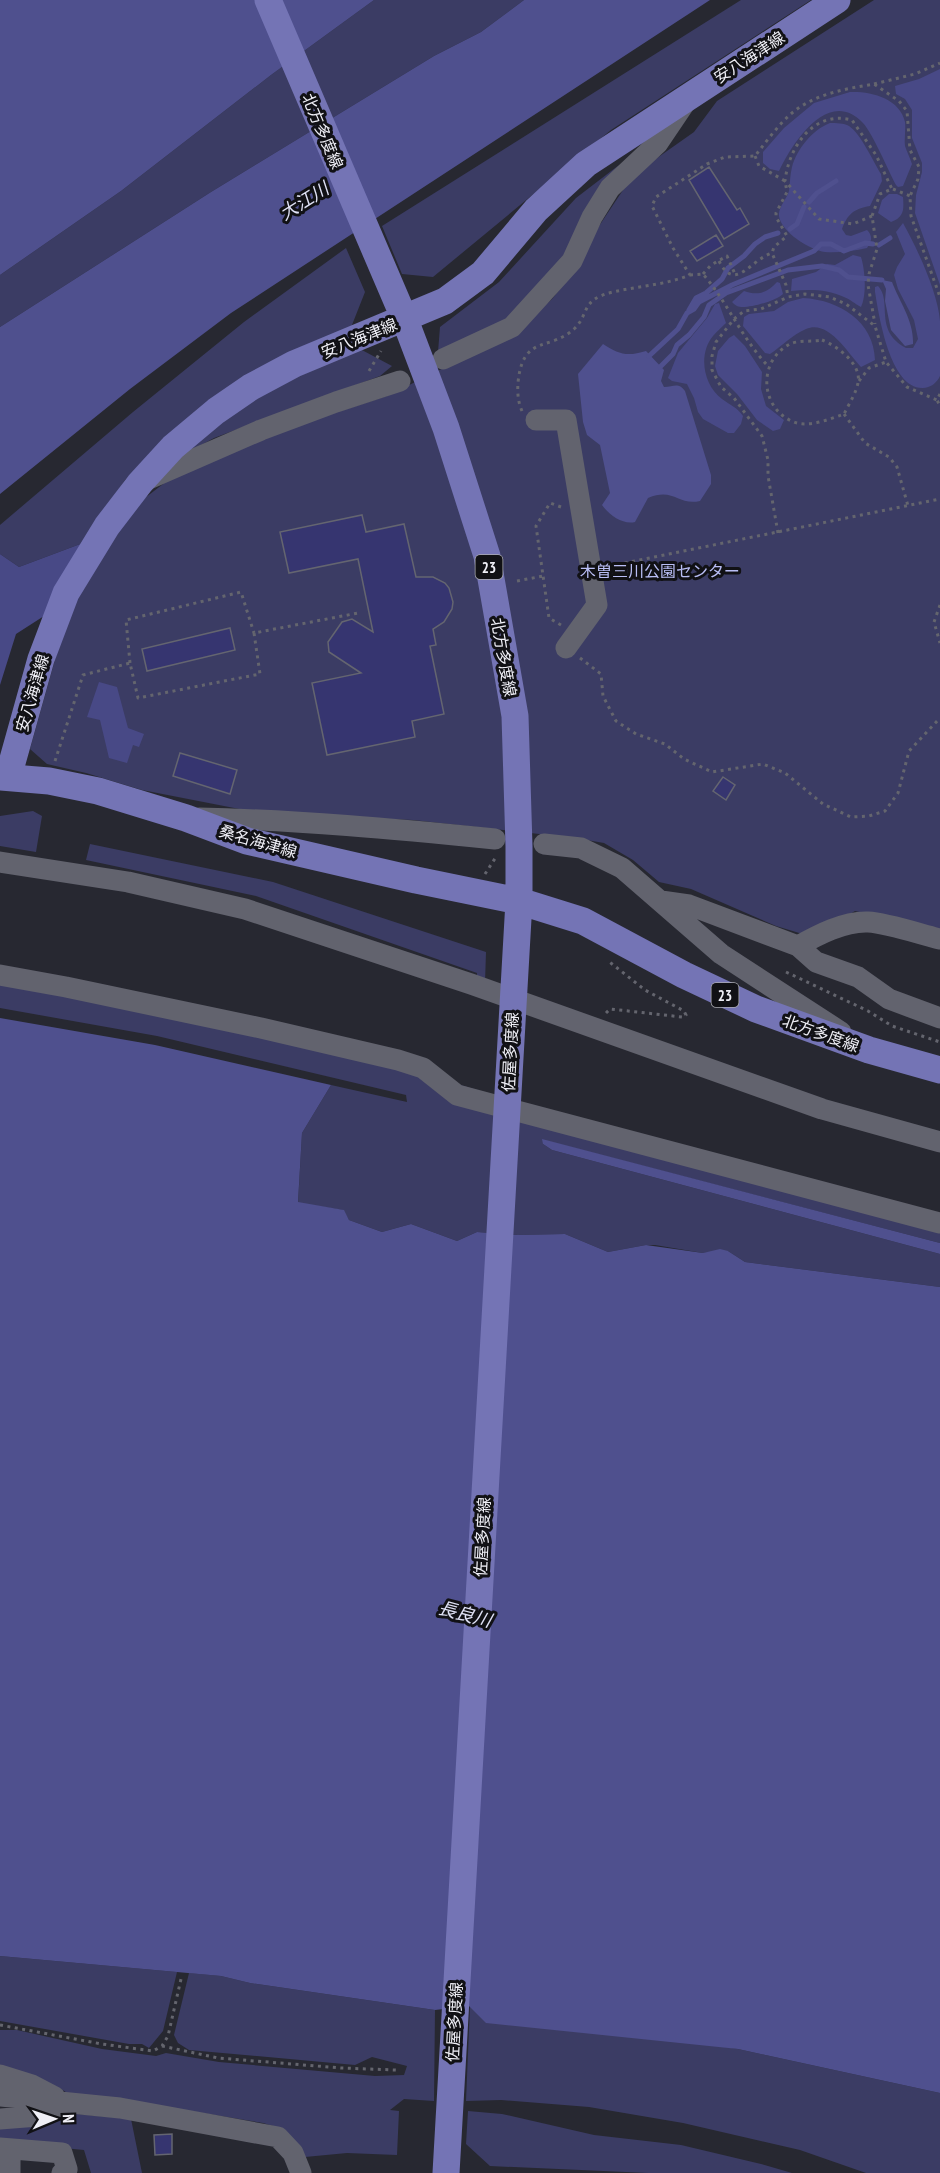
<svg xmlns="http://www.w3.org/2000/svg" width="940" height="2173" viewBox="0 0 940 2173" font-family="'PT Sans Narrow','Noto Sans JP',sans-serif">
	<rect width="100%" height="100%" fill="#272831"/>
	<!-- green -->
	<path fill="#3b3c64" d="M374 0H524L481 32 434 56 211 192 0 327V275L121 191 271 75Z
		M741 0H811L611 130 433 277 402 274 382 226Z
		M874 0H940V930L855 911 821 931 806 935 776 926 691 889 659 882 633 860 604 843 575 838 413 820 260 813 142 790 86 773 47 764 30 749 74 592 128 511 167 481 247 441 387 396 514 333 552 299 579 265 599 226 633 175 694 132 717 101Z
		M619 165 607 179 576 241 509 320 438 352 440 327 499 282 576 198Z
		M346 248 365 292 350 330 161 442 125 480 83 543 19 567 0 554V525L133 412 244 322Z
		M360 349 392 366 380 376 214 438 172 461 252 397Z
		M33 811 42 816 36 852 0 846V816Z
		M90 844 273 882 486 952 485 983 477 980V973L256 896 86 860Z
		M0 984 162 1015 408 1069 940 1231V1243L543 1140V1144L552 1150 940 1254V1287L745 1262 728 1251 703 1253 655 1245H646L608 1252 565 1234 517 1235 477 1232 457 1241 411 1224 382 1232 349 1220 343 1210 298 1203 302 1133 331 1085 407 1102 406 1095 157 1036 0 1008Z
		M0 1956 177 1972 163 2031 149 2048 142 2044H129L0 2021Z
		M189 1973 221 1976 250 1983 435 2010 434 2101 404 2099 390 2110 399 2111 397 2155 347 2153 305 2157 280 2128 263 2123 129 2101 72 2096 61 2089 0 2070V2030H17L102 2049 156 2056 166 2053 219 2062 375 2076 404 2075 407 2066 372 2057 355 2065 189 2050 178 2043 174 2035Z
		M470 2006 738 2049 940 2093V2173H866L800 2150 683 2123 589 2107 501 2100 466 2101Z
		M468 2111 502 2114 594 2135 681 2145 761 2164 792 2173H648L490 2166 466 2144Z
		M78 2114 131 2119 142 2173H91L84 2150 0 2142V2127L65 2115Z"/>
	<!-- forest -->
	<path fill="#484986" d="M940 69V285L915 213 916 195 922 172V163L912 138V110L905 99 896 94 895 86 919 79Z
		M850 92C870 91 900 98 905 122 906 130 904 138 905 146 907 152 910 158 912 164L903 186 898 187 896 185C888 170 873 134 863 123 828 86 792 144 779 171L770 169 763 163V152L784 128 814 103Z
		M830 123C836 123 844 123 849 126 861 134 873 161 881 174L882 181 870 206C853 209 848 214 842 229L846 235 851 236 867 230C873 236 872 241 867 248 854 251 838 253 825 252 810 250 781 232 779 216 778 207 787 199 789 191 790 183 790 175 792 167 797 149 812 130 830 123Z
		M889 194H897L903 197C904 210 904 217 891 222L878 213 882 200Z
		M903 223C917 248 938 293 940 321 940 332 940 342 940 353 940 360 940 370 940 376 937 383 930 388 923 388 890 389 879 316 875 292V287L878 286C893 302 873 330 906 348H913L918 339 914 320 898 289 894 275 897 267 905 254 896 232Z
		M853 255 861 257C865 269 867 295 861 307 855 304 850 299 844 297 827 289 809 289 791 291L792 279 816 272 827 264 835 265Z
		M777 282 780 283 783 294C776 301 750 308 741 307 737 307 734 304 732 302L744 291C758 296 767 293 777 282Z
		M803 298C839 300 874 321 875 360L861 367C848 353 828 319 806 329 792 335 782 346 770 354L765 353 743 326 744 317 749 314 774 311 788 302Z
		M719 303 726 323C722 327 717 331 713 336 698 354 703 385 722 399 730 405 737 407 743 416L741 424 734 433H728L703 419 698 412 694 398 687 384 672 381 668 378 678 353 707 318 715 304Z
		M734 335 745 346 762 372 761 389 766 406 784 420 780 429 773 431 757 420 737 394 718 375 715 366 718 351 729 338Z
		M83 543 44 616 16 634 0 685V554L19 567Z
		M99 682 117 687 128 728 144 734 139 747 133 745 127 763 109 758 100 720 87 717Z"/>
	<!-- water -->
	<path fill="#4f508e" d="M0 0H374L271 75 121 191 0 275Z
		M524 0H710L231 313 130 389 0 494V327L211 192 434 56 481 32Z
		M882 280 892 282C900 303 914 321 913 344L905 346 891 330 885 301 886 289Z
		M603 344C618 354 627 357 646 351L664 370 661 381 664 387C674 387 678 382 685 391L711 475V484L700 501C678 506 674 487 648 498L635 522C623 525 609 515 602 505L610 493 600 445 587 435 583 422 578 374Z
		M0 1018 155 1045 331 1085 302 1133 298 1202 344 1210 349 1220 382 1232 411 1224 457 1241 477 1232 517 1235 565 1234 608 1252 646 1245 703 1253 720 1249 728 1251 745 1262 940 1287V2093L738 2049 486 2023 469 2006 435 2010 250 1983 221 1976 0 1956Z
		M542 1139 940 1243V1254L552 1150 543 1144Z"/>
	<g fill="none" stroke-linecap="round" stroke-linejoin="round">
		<!-- stream -->
		<path stroke="#4f508e" stroke-width="5" d="M809 202 817 193 836 181
			M790 229 797 224 804 207
			M879 245 890 238
			M689 310 696 298 706 293 722 279 728 268 744 256 755 244 765 237 778 233
			M649 356 678 329 687 313 694 309 699 302 732 285 814 251 821 244H831L844 251 865 243 873 244
			M660 367 673 354 677 345 689 335 704 317 709 305 726 293 788 270 822 266 839 270 848 277 882 280"/>
	</g>
	<!-- building -->
	<path fill="#363570" stroke="#646570" stroke-width="1.5" d="M709 167 737 210 740 208 749 224 724 239 689 180Z
		M716 235 723 246 697 261 690 251Z
		M362 515 366 532 404 524 416 577H433L445 583 449 588 453 602 452 609 444 622 433 629 436 645 430 646 444 714 412 721 415 737 327 755 312 683 361 673 329 652 328 642 342 622 352 619 373 632 358 559 289 573 280 532Z
		M230 628 235 650 147 671 142 649Z
		M180 753 237 770 230 794 173 776Z
		M723 777 735 785 726 800 713 791Z
		M172 2134V2154L155 2155 154 2135Z"/>
	<g fill="none" stroke-linecap="round" stroke-linejoin="round">
		<!-- path -->
		<path stroke="#64656e" stroke-width="3" stroke-dasharray="3 4.5" stroke-linecap="butt" d="M874 84 915 74 940 63
			M755 156 759 166 785 181 787 192 776 213V217L787 236 774 247 772 253 786 285 788 297
			M893 189 910 196
			M872 216 853 224 819 219 785 181C789 146 814 110 852 120L876 155 892 189 880 194 872 216 877 249 869 274 868 285 875 324
			M719 261C735 293 750 260 772 253
			M703 274 711 265 727 256 735 274
			M690 275 703 274C728 303 742 339 769 367
			M822 340C837 346 862 364 858 383 856 393 849 404 844 414 830 419 808 428 794 422 760 409 757 361 790 344 798 340 813 342 822 340Z
			M369 371 381 351
			M859 381 869 368 886 362
			M940 394 937 400 940 406
			M522 411C517 400 517 387 519 375 526 335 551 351 575 328 589 314 581 301 609 293 636 286 662 286 690 275L673 248 652 206 656 197 707 164 725 157 755 156C766 142 778 125 792 113 815 94 844 89 874 84L899 101 907 111 910 150 919 167 918 179 910 196 911 216 940 297
			M844 414 865 443 889 457 897 467 908 506
			M778 533 768 476V460L762 436 734 398 721 387 712 370V356L716 342 734 319 744 311 761 309 788 297 805 294 830 297 846 304 875 326 886 362 907 387 937 400
			M610 566 940 499
			M517 581 543 576
			M940 605 934 622 940 643
			M561 625 549 618 536 526 550 503 561 507
			M580 658 601 674 603 696 616 721 636 734 665 744 684 759 712 772 763 764 785 773 823 804 851 817 869 816 885 811 898 793 909 751 940 718
			M130 663 126 620 241 592 254 633
			M55 761 83 675 130 663 138 698 260 674 254 633 358 613
			M485 874 496 857
			M786 972 868 1011 892 1026 940 1042
			M606 1013 610 1009 682 1017 686 1015 684 1011 645 990 607 960
			M0 2025 102 2044 153 2051 162 2046 168 2036 181 1979
			M162 2046 218 2058 341 2068 396 2070"/>
		<!-- minor -->
		<path stroke="#62636e" stroke-width="21" d="M443 359 512 327 572 261 592 217 610 188 658 143 685 103
			M536 420H566L597 605 566 648
			M146 480 261 430 336 402 400 381
			M199 818C298 820 396 829 495 839
			M544 844 581 848 622 868 721 954 841 1032
			M0 862 128 882 245 909 471 984 822 1109 940 1142
			M661 901 689 905 798 946C818 935 844 921 868 922 887 923 920 934 940 939
			M798 946 816 962 858 977 889 999 940 1018
			M0 975 66 987 261 1028 398 1060 423 1068 457 1095 940 1223
			M0 2075 32 2085 55 2097
			M0 2096 120 2108 278 2137 293 2153 301 2173
			M0 2119 38 2116 65 2103
			M0 2148 62 2153 67 2169 62 2173
			M10 2173V2149"/>
		<!-- major -->
		<path stroke="#7474b5" stroke-width="27" d="M268 0 405 320 446 428 487 556 515 716 519 846V901L446 2173
			M0 777 49 781 98 791 186 818 247 841 416 880 519 901 583 921 684 975 756 1009 869 1050 940 1070
			M8 777 41 659 66 593 107 526 140 483 173 447 216 411 251 387 294 364 445 301 483 273 536 210 586 164 837 0"/>
	</g>
	<g text-anchor="middle" dominant-baseline="central" stroke-width="6" stroke-linejoin="round" paint-order="stroke">
		<!-- shield labels -->
		<g fill="#111115" stroke="#acacb2" stroke-width="1.5">
			<rect x="475.5" y="555" width="27" height="24" rx="4.5"/>
			<rect x="711.5" y="983" width="27" height="24" rx="4.5"/>
		</g>
		<g font-size="15" font-weight="bold" fill="#efeff6">
			<text x="489" y="567">23</text>
			<text x="725" y="995">23</text>
		</g>
		<!-- street labels -->
		<g font-size="16" fill="#efeff6" stroke="#111115">
			<text transform="translate(749 57) rotate(-33)">安八海津線</text>
			<text transform="translate(323 131) rotate(67)">北方多度線</text>
			<text transform="translate(359 338) rotate(-22)">安八海津線</text>
			<text transform="translate(504 657) rotate(80)">北方多度線</text>
			<text transform="translate(32 693) rotate(-74)">安八海津線</text>
			<text transform="translate(258 841) rotate(16)">桑名海津線</text>
			<text transform="translate(821 1033) rotate(20)">北方多度線</text>
			<text transform="translate(510 1052) rotate(-87)">佐屋多度線</text>
			<text transform="translate(482 1537) rotate(-87)">佐屋多度線</text>
			<text transform="translate(454 2022) rotate(-87)">佐屋多度線</text>
		</g>
		<!-- park labels -->
		<g font-size="16" fill="#b9bef5" stroke="#111115">
			<text x="660" y="571">木曽三川公園センター</text>
		</g>
		<!-- water labels -->
		<g font-size="18" font-style="italic" fill="#e0e2f6" stroke="#111115">
			<text transform="translate(304 201) rotate(-32)">大江川</text>
			<text transform="translate(465 1614) rotate(15)">長良川</text>
		</g>
	</g>
	<!-- north arrow -->
	<g transform="translate(54 2119) rotate(88)" stroke="#111115" stroke-width="4.5" paint-order="stroke">
	<path d="M0-4.5L10 22L0 15L-10 22Z" fill="#efeff6"/>
	<text y="-9" font-size="16" font-weight="bold" text-anchor="middle" fill="#efeff6">N</text>
	</g>
</svg>
